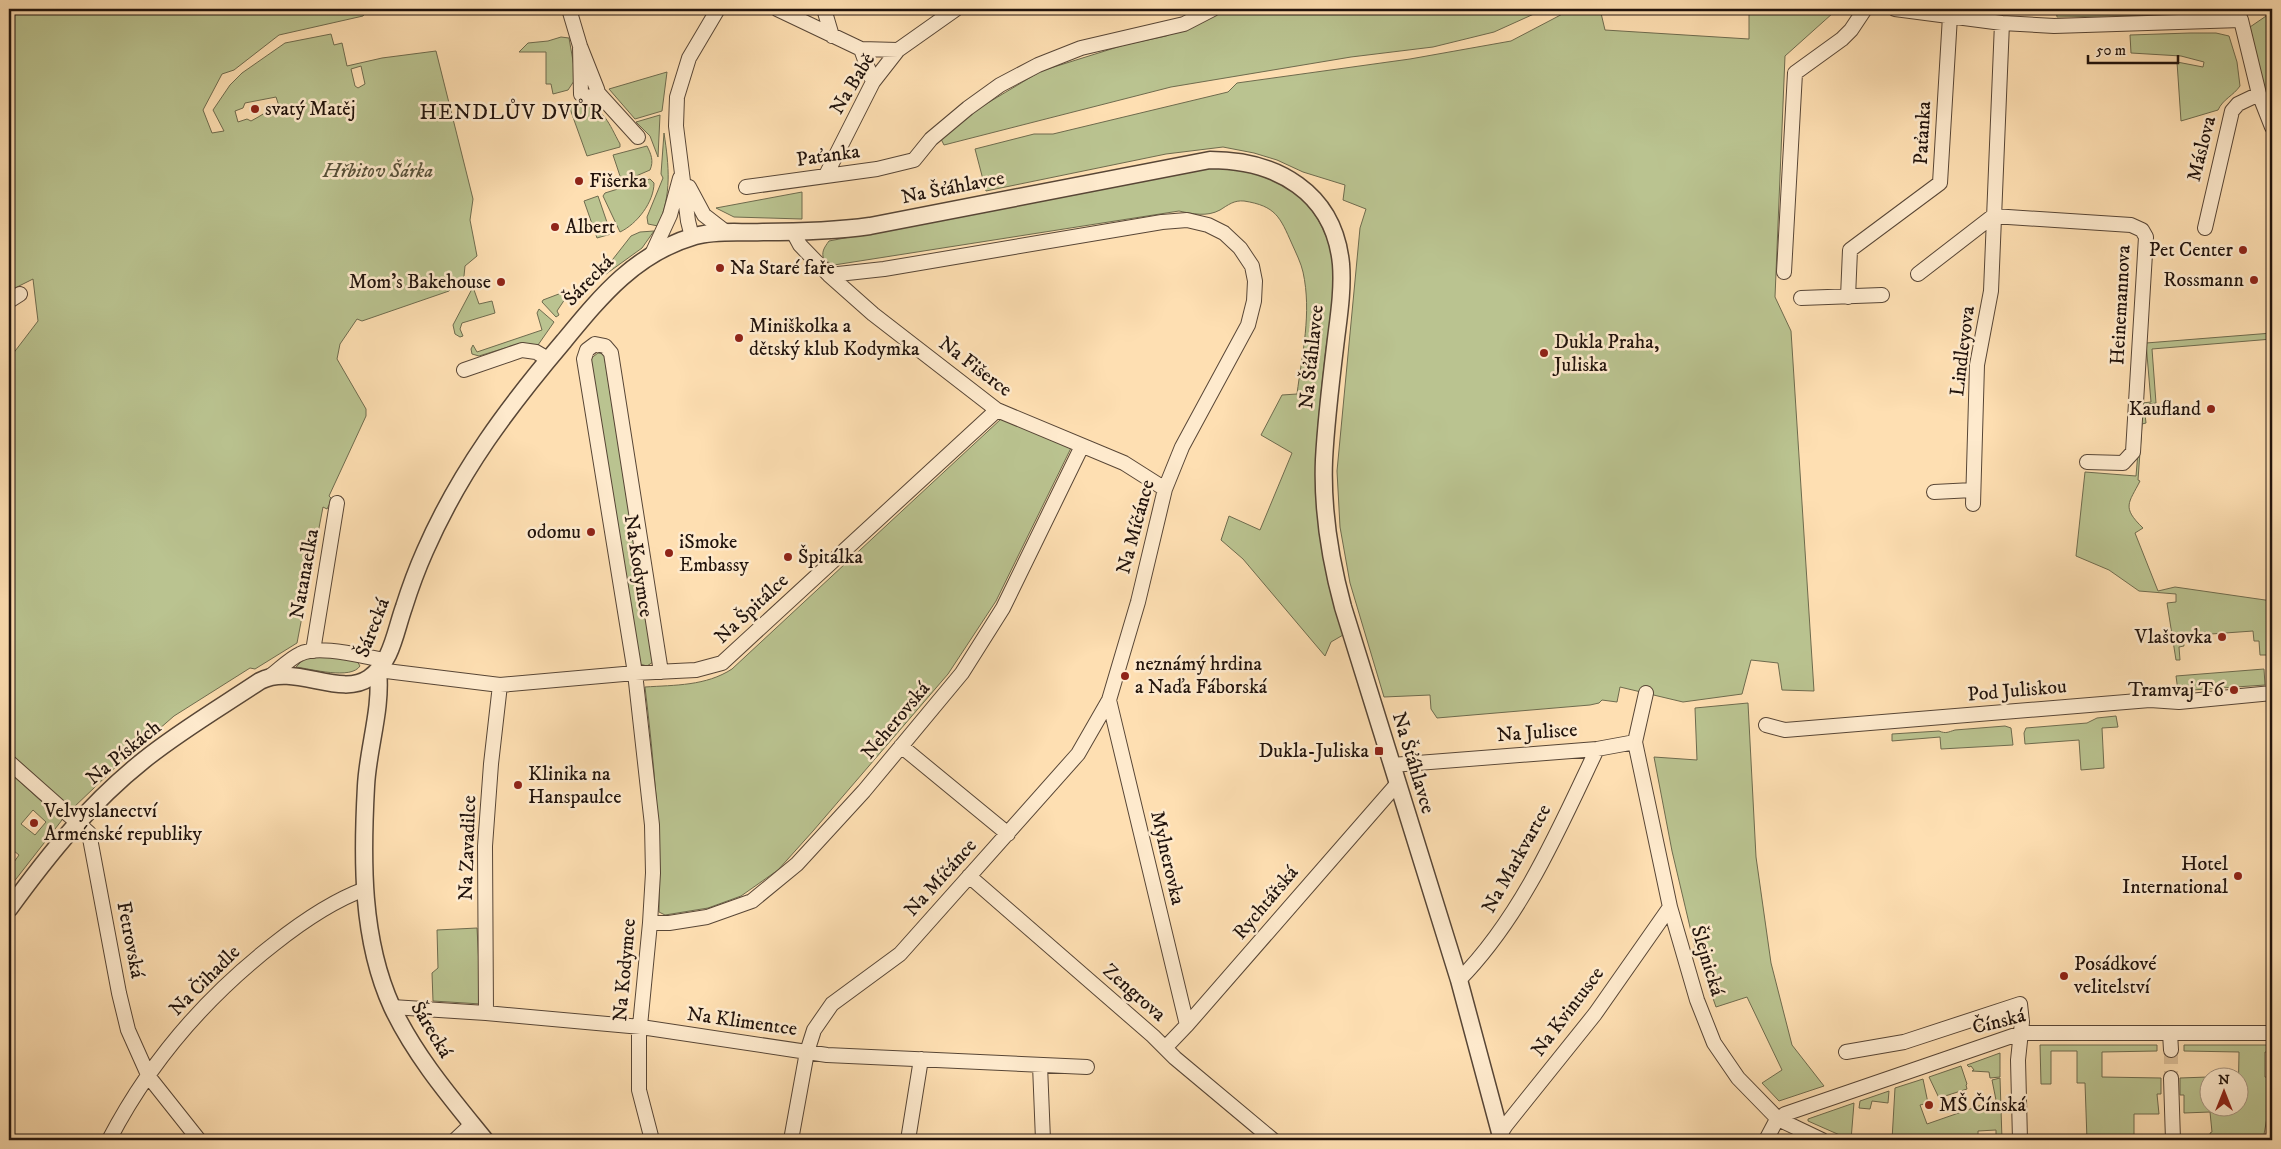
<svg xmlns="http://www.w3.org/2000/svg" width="2281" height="1149" viewBox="0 0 2281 1149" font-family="'IM FELL DW Pica',serif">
	<rect width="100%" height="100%" fill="#fedfb2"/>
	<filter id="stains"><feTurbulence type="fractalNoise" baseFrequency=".004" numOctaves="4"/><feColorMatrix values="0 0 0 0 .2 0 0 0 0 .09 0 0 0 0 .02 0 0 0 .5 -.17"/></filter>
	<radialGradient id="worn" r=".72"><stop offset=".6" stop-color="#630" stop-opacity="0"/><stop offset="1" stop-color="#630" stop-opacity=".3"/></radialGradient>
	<!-- green -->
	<path fill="#bac390" stroke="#6e6b4e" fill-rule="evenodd" d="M9 9H369L363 16 279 35 234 70 222 74 203 110 212 133 224 131 213 110 230 85 242 73 285 43 331 34 334 45 342 43 347 66 382 58 436 51 473 199 470 220 477 256 465 266 464 276 449 291 362 321 357 319 340 344 337 359 366 409V416L329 496 332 499 327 509 323 507 297 643 255 669 250 668 174 716 119 764 72 809 9 752V359L38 321 33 279 9 291ZM361 66 365 84 358 88 355 86 351 69ZM276 97 279 106C268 110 261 116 251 121L247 119 238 122 235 111 243 108 245 103Z
		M1226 9H1545L1494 32 1433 47 1351 57 1171 87 944 145 940 137 971 113 1041 71 1124 45 1166 36Z
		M1572 9H1600L1605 30 1749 39V9L1833 13 1785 56 1775 297 1791 331 1814 691 1782 690 1778 663 1751 660 1742 694 1683 702 1620 687 1617 702 1602 700 1599 703 1590 705 1437 718 1431 709 1430 695 1384 697 1350 583 1340 527 1337 471 1360 228 1366 209 1343 200 1345 185 1303 172 1277 160 1254 153 1223 147 1166 154 986 191 975 149 1034 134H1053L1228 92 1237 83 1410 59 1511 41Z
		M2056 9H2221L2212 14 2057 17Z
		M2272 12V106L2264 89 2250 27Z
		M2190 33H2216L2229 36 2237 62 2240 86C2233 96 2223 99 2218 110L2181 121 2177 62 2203 67 2204 62 2181 56 2131 53 2130 35Z
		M561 37 569 38 576 78 568 90 553 94 551 84H546V52H519L528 43 548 41Z
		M667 72 662 111 635 119 609 89Z
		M580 102C604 107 609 124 620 144V147L587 156 569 106Z
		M660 115 658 157 650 136 636 122Z
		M664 133C669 166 672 194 658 226L648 224 647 217 663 178 661 174Z
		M647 146C651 154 654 161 650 170L622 182 613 155Z
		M1211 168C1224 169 1239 168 1252 172 1297 184 1328 218 1333 265 1335 292 1330 321 1326 348 1322 385 1317 423 1316 461 1314 520 1326 578 1343 635L1331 642 1325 656 1243 559 1221 540 1229 516 1260 530 1292 453 1261 435 1282 395 1297 394C1302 354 1312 313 1303 272 1301 263 1296 253 1292 244 1280 217 1276 206 1244 201 1234 200 1228 205 1220 210 1207 217 1193 214 1179 211L834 265 824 260C821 252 824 248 829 241Z
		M650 179 654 183C654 202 637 224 620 232L603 196 605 193Z
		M802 192V219L734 217 716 208Z
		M598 196 611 234 597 238 584 201Z
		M654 231 642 248 595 282 631 236 640 232Z
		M473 287 479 304 492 301 495 313 462 323 460 329 463 336 460 337 455 334 453 325Z
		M564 292 567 296 557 311 559 315 556 317 542 302 543 300Z
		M539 309 554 322 538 345 521 343 479 356 472 354 471 349 473 345 477 352 542 330 537 313Z
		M2272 333V339L2152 349 2156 403 2149 404 2150 413 2145 414 2146 423 2142 424 2138 480 2140 481C2129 503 2121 507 2143 528L2135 533 2158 591 2175 587 2272 601V655H2260L2259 641H2254L2253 631 2183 636 2184 646 2179 647 2180 660H2176L2167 603 2176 602V594L2139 591 2109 570 2076 556 2085 472 2136 476 2142 403 2151 402 2146 343Z
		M598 353 604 354 653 662 647 666 640 664 590 359Z
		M1001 419 1071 448 996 601 948 674 813 831 778 870 741 896 708 908 665 915 659 912C661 836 654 762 645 687 675 685 706 686 732 669Z
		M317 655 357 661 360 666C351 680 311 669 296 667L303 660Z
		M2264 669 2265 685 2178 691 2176 676Z
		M1748 703 1756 857 1771 963 1792 1045 1824 1086 1779 1101 1762 1083 1782 1070 1747 997 1716 1007 1694 944 1672 851 1654 757 1697 760 1695 708Z
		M2116 716 2118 727 2102 728 2104 768 2081 770 2079 740 2025 744 2024 733 2026 728 2087 723 2097 718Z
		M2005 726 2011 728 2013 745 1941 749 1940 737 1892 741V734L1939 731C1946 734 1948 732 1955 730Z
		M9 772 62 820 9 888V869L19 855 9 847ZM33 810 46 822 35 835 21 824Z
		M477 928 481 1004 433 1001 432 973 438 968 437 930Z
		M2040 1045H2157V1051L2102 1052V1077L2161 1078V1094H2157L2159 1114H2134V1140H2087L2085 1083H2077V1051H2051V1084H2041Z
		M2184 1045H2272V1052H2265V1077L2272 1078V1113L2268 1112 2263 1140H2211L2210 1133 2212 1132 2210 1112 2184 1113V1095H2180V1078L2208 1077V1106H2238L2239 1052 2184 1051Z
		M2000 1053V1077L1990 1078 1989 1072 1972 1071 1974 1070 1971 1066 1969 1067 1967 1065Z
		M1961 1066 1967 1084 1966 1085 1967 1089 1939 1098 1929 1077Z
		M2000 1078 2002 1140H1996V1130L1978 1131V1140H1892L1895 1088 1923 1079 1928 1103 1920 1105 1927 1124 1996 1100 1992 1080Z
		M1889 1091 1888 1103 1872 1101 1870 1109 1859 1108 1860 1101Z
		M1854 1103 1851 1140 1808 1121V1119Z"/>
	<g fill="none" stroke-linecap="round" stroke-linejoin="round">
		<!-- minor-tunnel -->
		<path stroke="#ddc099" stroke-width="14" stroke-dasharray="14 7" stroke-linecap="butt" d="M2171 1050V1078"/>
		<!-- minor casing -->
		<g stroke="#584636" stroke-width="16">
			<path id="minor" d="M569 9 580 46 597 89 598 93C594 99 587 97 581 94L580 46
				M777 9 861 49 898 50
				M824 9 832 36
				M1895 9 2002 23 2054 26 2241 20
				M2236 9 2241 20 2259 94 2272 127
				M861 49 873 82
				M598 93 638 137
				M826 175 873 82 898 50 956 9
				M689 187 704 215 726 232
				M746 187 877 169 914 160 931 139 968 108 1000 85 1038 65 1081 48 1184 24 1213 9
				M1993 216 2131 225 2142 230 2146 237 2133 452 2123 463 2087 462
				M2205 228 2232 111 2238 104 2259 94
				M793 232 800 245 829 275 873 314 997 410 1124 463 1165 489
				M692 237 688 221 676 126 677 97 689 58 718 9
				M652 254 670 215 680 178
				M1784 272 1795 73 1842 39 1851 30 1865 9
				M1918 274 1993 216
				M1848 297 1850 250 1940 183 1950 16
				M1801 298 1882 295
				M9 301 20 294
				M464 370 522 350 536 352 548 359
				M1934 492 1973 490
				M1973 504 1977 365 1991 291 2002 23
				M313 651 337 503
				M378 670 500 685 635 673 696 670 722 663 997 410
				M269 677C279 670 289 659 300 654 319 644 364 657 385 660
				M1646 693 1635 742 1670 907 1697 1000 1714 1043 1738 1078 1778 1119 1822 1140
				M1109 700 1187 1025
				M1766 725 1785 730 2150 700 2179 702 2272 693
				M901 746 1008 834
				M9 762 89 833 119 993 128 1030 149 1077 199 1140
				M1392 765 1597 749 1635 742
				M969 876 1153 1036 1175 1058 1273 1140
				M650 923H669L707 917 752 901 797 864 864 791 962 673 1003 608 1082 446
				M1459 980C1522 916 1559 829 1597 749
				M392 1007 486 1013 641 1027 827 1055 1087 1067
				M486 1013 485 846 491 764 500 685
				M2170 1033 2171 1050
				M1165 1048 1187 1025 1397 784
				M1846 1052 1904 1042 2020 1004 2022 1022 2018 1060 2020 1140
				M1040 1065 1043 1140
				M2171 1078 2173 1140
				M1497 1139 1506 1125 1595 1014 1670 907
				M109 1140C149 1063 206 997 274 944 303 921 332 901 365 889
				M455 1140 472 1124
				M652 1140 639 1090V1036L650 923 653 873 652 825 635 673 584 359 587 350 595 344 605 346 611 353 661 672
				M791 1140 807 1052 814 1030 832 1004 900 954 1078 754 1109 700 1138 602 1165 489 1182 447 1248 325 1254 301 1255 281 1252 266 1240 248 1224 233 1208 225 1187 220 1162 222 884 269 829 275
				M908 1140 921 1059
				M1766 1140 1775 1123 1785 1114 2021 1033H2272"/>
		</g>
		<!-- tertiary casing -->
		<g stroke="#584636" stroke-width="19">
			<path id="tertiary" d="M378 670C382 710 368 747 366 786 362 859 361 939 392 1007 415 1056 451 1098 485 1140
				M9 909C49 854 90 803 144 760 180 731 221 707 260 681 294 663 340 698 369 678 392 662 395 632 404 607 410 588 417 569 425 551 460 471 508 407 564 341 601 296 636 253 695 236 717 230 740 233 763 232 799 232 834 231 870 226L1210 160C1276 160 1334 192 1341 264 1343 289 1339 315 1336 339 1331 380 1326 420 1324 460 1322 510 1330 559 1343 607L1459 980 1502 1140"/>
		</g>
		<!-- minor -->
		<use href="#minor" stroke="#feeacd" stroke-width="14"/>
		<!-- tertiary -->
		<use href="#tertiary" stroke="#feeacd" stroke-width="16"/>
	</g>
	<!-- markers -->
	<g fill="#8f2418" stroke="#feeacd" stroke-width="2">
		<circle cx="255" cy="109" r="5"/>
		<circle cx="579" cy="181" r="5"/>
		<circle cx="555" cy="227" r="5"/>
		<circle cx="2243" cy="250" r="5"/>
		<circle cx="720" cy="268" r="5"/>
		<circle cx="2254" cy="280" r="5"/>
		<circle cx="501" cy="282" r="5"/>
		<circle cx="739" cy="338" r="5"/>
		<circle cx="1544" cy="353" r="5"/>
		<circle cx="2211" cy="409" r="5"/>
		<circle cx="591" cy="532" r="5"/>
		<circle cx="669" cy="553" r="5"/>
		<circle cx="788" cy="557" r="5"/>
		<circle cx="2222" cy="637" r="5"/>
		<circle cx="1125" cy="676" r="5"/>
		<circle cx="2234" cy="690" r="5"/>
		<rect x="1374" y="746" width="10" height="10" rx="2.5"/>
		<circle cx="518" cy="785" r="5"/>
		<circle cx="34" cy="823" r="5"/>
		<circle cx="2238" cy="876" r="5"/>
		<circle cx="2064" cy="976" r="5"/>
		<circle cx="1929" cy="1105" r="5"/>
	</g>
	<g text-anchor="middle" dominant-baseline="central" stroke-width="5" stroke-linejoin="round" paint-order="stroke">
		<!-- street labels -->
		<g font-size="20" fill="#21130c" stroke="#feeacd">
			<text transform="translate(853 84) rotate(-59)">Na Babě</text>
			<text transform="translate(1923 133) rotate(-87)">Paťanka</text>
			<text transform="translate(2202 149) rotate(-76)">Máslova</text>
			<text transform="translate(828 156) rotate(-8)">Paťanka</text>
			<text transform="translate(953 188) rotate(-11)">Na Šťáhlavce</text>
			<text transform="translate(589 281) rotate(-46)">Šárecká</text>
			<text transform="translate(2121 305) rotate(-87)">Heinemannova</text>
			<text transform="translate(1963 351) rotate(-83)">Lindleyova</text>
			<text transform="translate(1312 357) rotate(-84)">Na Šťáhlavce</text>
			<text transform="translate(975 367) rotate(37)">Na Fišerce</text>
			<text transform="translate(1136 527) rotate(-75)">Na Míčánce</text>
			<text transform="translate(638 566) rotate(81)">Na Kodymce</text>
			<text transform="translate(305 574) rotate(-80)">Natanaelka</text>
			<text transform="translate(752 609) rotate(-43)">Na Špitálce</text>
			<text transform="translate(373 628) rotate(-69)">Šárecká</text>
			<text transform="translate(2017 691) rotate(-5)">Pod Juliskou</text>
			<text transform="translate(896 721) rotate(-50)">Neherovská</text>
			<text transform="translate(1537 733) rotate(-4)">Na Julisce</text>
			<text transform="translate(124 753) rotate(-39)">Na Pískách</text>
			<text transform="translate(1413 763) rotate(73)">Na Šťáhlavce</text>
			<text transform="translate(468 848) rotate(-88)">Na Zavadilce</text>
			<text transform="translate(1167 858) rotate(77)">Mylnerovka</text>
			<text transform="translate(1517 859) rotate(-61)">Na Markvartce</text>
			<text transform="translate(941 878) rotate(-48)">Na Míčánce</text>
			<text transform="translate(1266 903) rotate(-50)">Rychtářská</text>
			<text transform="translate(130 940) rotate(79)">Fetrovská</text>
			<text transform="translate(1707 961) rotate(73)">Šlejnická</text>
			<text transform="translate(625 970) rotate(-85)">Na Kodymce</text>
			<text transform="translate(205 981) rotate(-45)">Na Čihadle</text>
			<text transform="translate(1134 993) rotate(41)">Zengrova</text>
			<text transform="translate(1568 1012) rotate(-53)">Na Kvintusce</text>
			<text transform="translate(742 1022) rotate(8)">Na Klimentce</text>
			<text transform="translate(1999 1022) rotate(-14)">Čínská</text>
			<text transform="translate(431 1030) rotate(59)">Šárecká</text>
		</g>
		<!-- poi labels -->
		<g font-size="20" fill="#21130c" stroke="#feeacd" text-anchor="start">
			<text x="265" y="109">svatý Matěj</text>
			<text x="589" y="181">Fišerka</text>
			<text x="565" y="227">Albert</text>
			<text x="2233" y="250" text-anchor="end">Pet Center</text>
			<text x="730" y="268">Na Staré faře</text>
			<text x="2244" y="280" text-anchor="end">Rossmann</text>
			<text x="491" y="282" text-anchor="end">Mom’s Bakehouse</text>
			<text x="749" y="326">Miniškolka a<tspan x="749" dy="23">dětský klub Kodymka</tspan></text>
			<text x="1554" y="342">Dukla Praha,<tspan x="1554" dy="23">Juliska</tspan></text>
			<text x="2201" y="409" text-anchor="end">Kaufland</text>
			<text x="581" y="532" text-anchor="end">odomu</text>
			<text x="679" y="542">iSmoke<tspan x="679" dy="23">Embassy</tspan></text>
			<text x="798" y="557">Špitálka</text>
			<text x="2212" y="637" text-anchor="end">Vlaštovka</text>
			<text x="1135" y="664">neznámý hrdina<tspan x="1135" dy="23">a Naďa Fáborská</tspan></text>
			<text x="2224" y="690" text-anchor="end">Tramvaj T6</text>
			<text x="1369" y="751" text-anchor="end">Dukla-Juliska</text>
			<text x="528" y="774">Klinika na<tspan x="528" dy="23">Hanspaulce</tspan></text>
			<text x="44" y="811">Velvyslanectví<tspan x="44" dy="23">Arménské republiky</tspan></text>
			<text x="2228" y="864" text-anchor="end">Hotel<tspan x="2228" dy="23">International</tspan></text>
			<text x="2074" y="964">Posádkové<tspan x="2074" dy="23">velitelství</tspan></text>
			<text x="1939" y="1105">MŠ Čínská</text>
		</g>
		<!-- park labels -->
		<g font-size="20" font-style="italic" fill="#57513a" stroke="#feeacd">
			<text x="378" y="171">Hřbitov Šárka</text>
		</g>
		<!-- neighbourhood labels -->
		<g font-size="21" letter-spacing="1" fill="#21130c" stroke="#feeacd">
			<text x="512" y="113">HENDLŮV DVŮR</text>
		</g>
	</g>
	<!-- margin -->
	<rect width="2281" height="1149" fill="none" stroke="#fedfb2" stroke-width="30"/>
	<rect x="10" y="10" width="2261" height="1129" fill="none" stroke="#21130c" stroke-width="2.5"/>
	<rect x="15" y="15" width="2251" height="1119" fill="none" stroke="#21130c"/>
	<!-- north arrow -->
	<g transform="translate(2224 1092)"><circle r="24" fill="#feeacd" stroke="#a69480"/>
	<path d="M0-4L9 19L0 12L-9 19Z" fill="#8f2418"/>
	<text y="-8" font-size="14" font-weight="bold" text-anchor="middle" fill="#21130c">N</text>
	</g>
	<!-- scale -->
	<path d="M2088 55v8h90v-8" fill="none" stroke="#21130c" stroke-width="2.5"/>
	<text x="2096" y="55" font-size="15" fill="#21130c" stroke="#feeacd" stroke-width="4" paint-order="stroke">50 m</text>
	<rect width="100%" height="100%" filter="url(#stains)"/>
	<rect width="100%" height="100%" fill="url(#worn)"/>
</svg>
